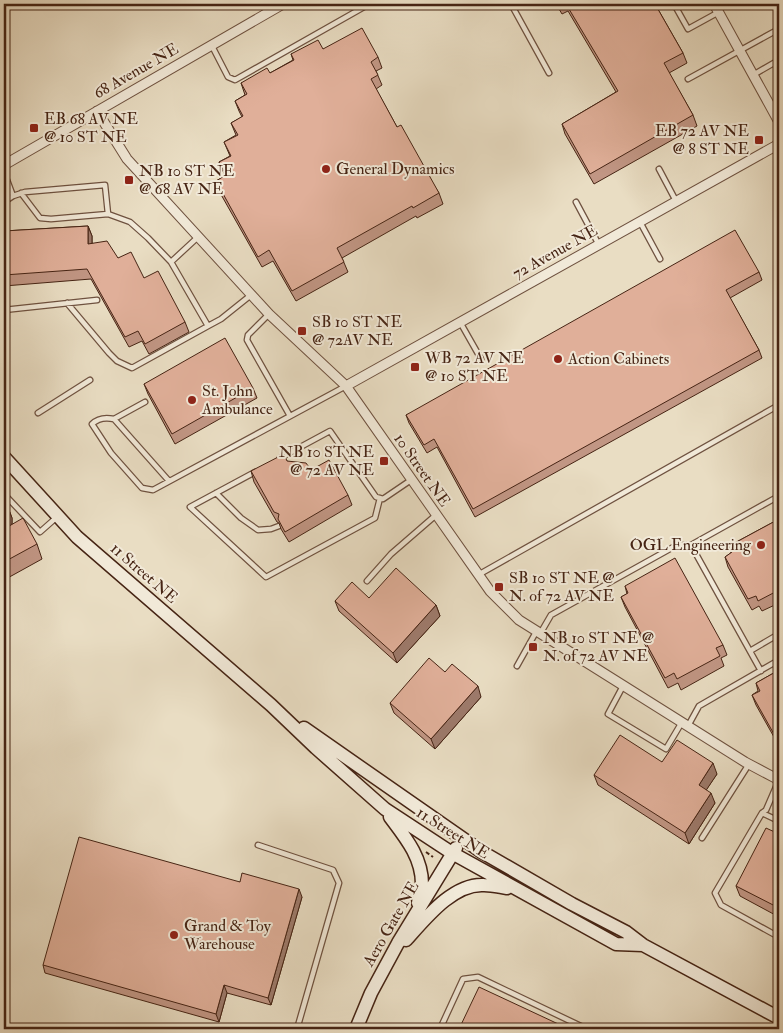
<svg xmlns="http://www.w3.org/2000/svg" width="783" height="1033" viewBox="0 0 783 1033" font-family="'IM FELL Double Pica',serif">
	<rect width="100%" height="100%" fill="#e9ddc3"/>
	<filter id="stains"><feTurbulence type="fractalNoise" baseFrequency=".004" numOctaves="4"/><feColorMatrix values="0 0 0 0 .2 0 0 0 0 .09 0 0 0 0 .02 0 0 0 .5 -.17"/></filter>
	<radialGradient id="worn" r=".72"><stop offset=".6" stop-color="#630" stop-opacity="0"/><stop offset="1" stop-color="#630" stop-opacity=".3"/></radialGradient>
	<g fill="none" stroke-linecap="round" stroke-linejoin="round">
		<!-- lane casing -->
		<g stroke="#6f5240" stroke-width="7">
			<path id="lane" d="M511 4 549 73
				M674 4 688 29 719 12
				M212 46 228 77 235 80 364 7 362 4
				M753 75 779 60
				M688 79 779 29
				M659 169 676 201
				M4 172 13 196
				M21 193 40 218 51 219 108 214
				M4 202 13 196 25 192 105 185 108 214 130 222 148 238 171 262 208 326 132 368 117 361 109 353 67 303
				M576 202 599 245
				M640 222 660 259
				M171 262 198 237
				M4 310 97 300
				M269 314 248 335 247 340 290 416
				M460 322 481 359
				M208 326 221 319 251 295
				M38 413 90 380
				M114 419 145 402
				M280 458 330 431 376 497 383 499 411 480
				M255 472 190 507 266 577 375 518 380 498
				M169 481 114 419C105 417 98 418 92 424L111 453 142 488 153 490 346 386
				M216 493 241 518 258 530 271 529 279 526
				M4 494 40 532 57 517
				M691 545 761 671
				M478 575 779 405
				M367 581 391 554 436 515
				M540 634 551 615 677 545H691L779 496
				M750 651 779 634
				M517 666 536 632
				M623 686 608 714 666 749 682 722
				M688 726 699 706 779 660
				M779 780 766 810 762 813 715 893 721 905 779 937
				M762 813 779 821
				M702 838 749 764
				M258 845 333 870 339 883 297 1029
				M440 1029 463 979 478 977 587 1029"/>
		</g>
		<!-- street casing -->
		<g stroke="#6f5240" stroke-width="11">
			<path id="street" d="M714 4 779 122
				M97 111 127 159 269 314 346 386 490 591 519 620 745 762 779 780
				M4 165 283 4
				M346 386 779 144"/>
		</g>
		<!-- secondary casing -->
		<g stroke="#462414" stroke-width="15">
			<path id="secondary" d="M4 457 77 537 271 705 316 748 385 809 452 853 616 944 643 945
				M304 728 482 852 572 904 626 932 643 945 779 1018
				M390 817C405 837 422 857 422 884 421 890 419 897 418 903
				M406 940C425 919 453 883 484 885 492 885 500 887 507 888
				M356 1029 371 993 398 943 456 848"/>
		</g>
		<!-- path -->
		<path stroke="#462414" stroke-width="2" stroke-dasharray="4 2.5" stroke-linecap="butt" d="M426 852 433 857"/>
		<!-- lane -->
		<use href="#lane" stroke="#f1e9d8" stroke-width="4.5"/>
		<!-- street -->
		<use href="#street" stroke="#f1e9d8" stroke-width="9"/>
		<!-- secondary -->
		<use href="#secondary" stroke="#f1e9d8" stroke-width="12"/>
	</g>
	<!-- wall -->
	<path fill="#c19684" stroke="#462414" d="M556 4H655L683 53 687 63 669 73 693 115 697 126 594 184 565 134 562 124 616 92 568 11 562 14Z
		M323 49 378 57 382 68 376 71 382 85 376 89 397 127 439 193 443 204 417 218 416 216 342 258 348 272 296 301 273 261 262 267 219 191 216 181 225 176 219 162 230 156 224 142 236 135 231 123 242 117 239 111 235 101 245 95 241 83 270 73 293 60 291 54Z
		M88 226 92 236V243L118 258 144 278 185 322 189 332 149 354 142 341 129 347 91 279 4 286V231Z
		M759 272 762 280 730 298 759 350 762 358 475 517 437 447 427 453 409 423 406 415Z
		M144 384 253 388 257 398 175 444 148 394Z
		M287 461 311 470 348 495 352 505 289 542 281 529 279 523 277 522 254 482 251 471Z
		M4 500 6 502 12 518V524L37 544 42 559 4 580Z
		M779 519V603L762 611 759 606 752 610 728 567 725 557 731 553 729 546Z
		M625 586 723 645 727 655 721 658 724 666 681 690 678 683 668 688 625 607 621 597 627 594Z
		M369 598 436 605 440 616 397 663 339 611 335 601Z
		M779 670V746L756 705 752 695 758 691 756 683Z
		M445 672 481 697 435 749 394 713 390 703Z
		M662 762 717 774 706 790 715 803 689 844 598 785 594 775Z
		M779 834V917L740 896 736 886Z
		M240 882 302 897 271 1005 227 993 219 1022 45 973 43 965Z"/>
	<!-- shaded-wall -->
	<path fill="#9d7a6b" stroke="#462414" d="M88 226 92 236V254L88 244Z
		M6 502 12 518V523L7 545 4 535V522Z
		M436 605 440 616 397 663 393 653Z
		M478 686 481 697 435 749 431 739Z
		M713 763 717 774 703 795 699 785Z
		M711 793 715 803 689 844 685 833Z
		M299 889 302 897 271 1005 268 998Z
		M224 985 227 993 219 1022 216 1014Z"/>
	<!-- building -->
	<path fill="#e0af99" stroke="#462414" d="M566 4H655L683 53 664 63 693 115 590 174 562 124 618 91Z
		M362 28 378 57 371 62 378 75 371 79 397 127 401 125 439 193 413 208 412 206 337 248 344 262 292 291 269 250 258 257 216 181 226 175 219 162 231 156 224 142 238 135 231 123 243 116 235 101 247 94 241 83 267 68 270 73 294 60 291 54 318 40 323 49Z
		M88 226V244L107 241 118 258 131 252 144 278 158 271 185 322 145 344 138 331 125 337 87 269 4 275V231Z
		M735 230 759 272 726 290 759 350 473 509 434 439 424 445 406 415Z
		M225 338 253 388 172 434 144 384Z
		M284 454 287 461 306 463 311 470 329 460 348 495 285 532 278 519 279 514 274 512 251 471Z
		M4 500 6 502 7 508 4 522Z
		M23 518 37 544 4 562V529Z
		M779 519V590L758 601 756 596 748 599 725 557 732 552 729 546Z
		M675 558 723 645 716 648 720 656 677 679 674 673 665 678 621 597 628 593 625 586Z
		M396 568 436 605 393 653 335 601 352 582 369 598Z
		M429 658 445 672 452 664 478 686 431 739 390 703Z
		M779 670V743L752 695 760 691 756 683Z
		M620 735 662 762 677 740 713 763 699 785 711 793 685 833 594 775Z
		M766 828 779 834V908L736 886Z
		M79 837 240 882 242 873 299 889 268 998 224 985 216 1014 43 965Z
		M479 987 569 1029H459Z"/>
	<!-- markers -->
	<g fill="#8f2418" stroke="#f1e9d8" stroke-width="2">
		<rect x="29" y="123" width="10" height="10" rx="2.5"/>
		<rect x="754" y="135" width="10" height="10" rx="2.5"/>
		<circle cx="326" cy="169" r="5"/>
		<rect x="124" y="175" width="10" height="10" rx="2.5"/>
		<rect x="297" y="326" width="10" height="10" rx="2.5"/>
		<circle cx="558" cy="359" r="5"/>
		<rect x="410" y="362" width="10" height="10" rx="2.5"/>
		<circle cx="192" cy="400" r="5"/>
		<rect x="379" y="456" width="10" height="10" rx="2.5"/>
		<circle cx="761" cy="545" r="5"/>
		<rect x="494" y="582" width="10" height="10" rx="2.5"/>
		<rect x="528" y="642" width="10" height="10" rx="2.5"/>
		<circle cx="174" cy="935" r="5"/>
	</g>
	<g text-anchor="middle" dominant-baseline="central" stroke-width="4" stroke-linejoin="round" paint-order="stroke">
		<!-- street labels -->
		<g font-size="16" fill="#462414" stroke="#f1e9d8">
			<text transform="translate(136 71) rotate(-30)">68 Avenue NE</text>
			<text transform="translate(555 252) rotate(-29)">72 Avenue NE</text>
			<text transform="translate(422 470) rotate(55)">10 Street NE</text>
			<text transform="translate(144 573) rotate(41)">11 Street NE</text>
			<text transform="translate(453 833) rotate(32)">11 Street NE</text>
			<text transform="translate(391 924) rotate(-60)">Aero Gate NE</text>
		</g>
		<!-- poi labels -->
		<g font-size="16" fill="#462414" stroke="#f1e9d8" text-anchor="start">
			<text x="44" y="119">EB 68 AV NE<tspan x="44" dy="18">@ 10 ST NE</tspan></text>
			<text x="749" y="131" text-anchor="end">EB 72 AV NE<tspan x="749" dy="18">@ 8 ST NE</tspan></text>
			<text x="336" y="169">General Dynamics</text>
			<text x="139" y="171">NB 10 ST NE<tspan x="139" dy="18">@ 68 AV NE</tspan></text>
			<text x="312" y="322">SB 10 ST NE<tspan x="312" dy="18">@ 72AV NE</tspan></text>
			<text x="425" y="358">WB 72 AV NE<tspan x="425" dy="18">@ 10 ST NE</tspan></text>
			<text x="568" y="359">Action Cabinets</text>
			<text x="202" y="391">St. John<tspan x="202" dy="18">Ambulance</tspan></text>
			<text x="374" y="452" text-anchor="end">NB 10 ST NE<tspan x="374" dy="18">@ 72 AV NE</tspan></text>
			<text x="751" y="545" text-anchor="end">OGL Engineering</text>
			<text x="509" y="578">SB 10 ST NE @<tspan x="509" dy="18">N. of 72 AV NE</tspan></text>
			<text x="543" y="638">NB 10 ST NE @<tspan x="543" dy="18">N. of 72 AV NE</tspan></text>
			<text x="184" y="926">Grand &amp; Toy<tspan x="184" dy="18">Warehouse</tspan></text>
		</g>
	</g>
	<!-- margin -->
	<rect width="783" height="1033" fill="none" stroke="#e9ddc3" stroke-width="20"/>
	<rect x="5" y="5" width="773" height="1023" fill="none" stroke="#462414" stroke-width="2.5"/>
	<rect x="10" y="10" width="763" height="1013" fill="none" stroke="#462414"/>
	<rect width="100%" height="100%" filter="url(#stains)"/>
	<rect width="100%" height="100%" fill="url(#worn)"/>
</svg>
